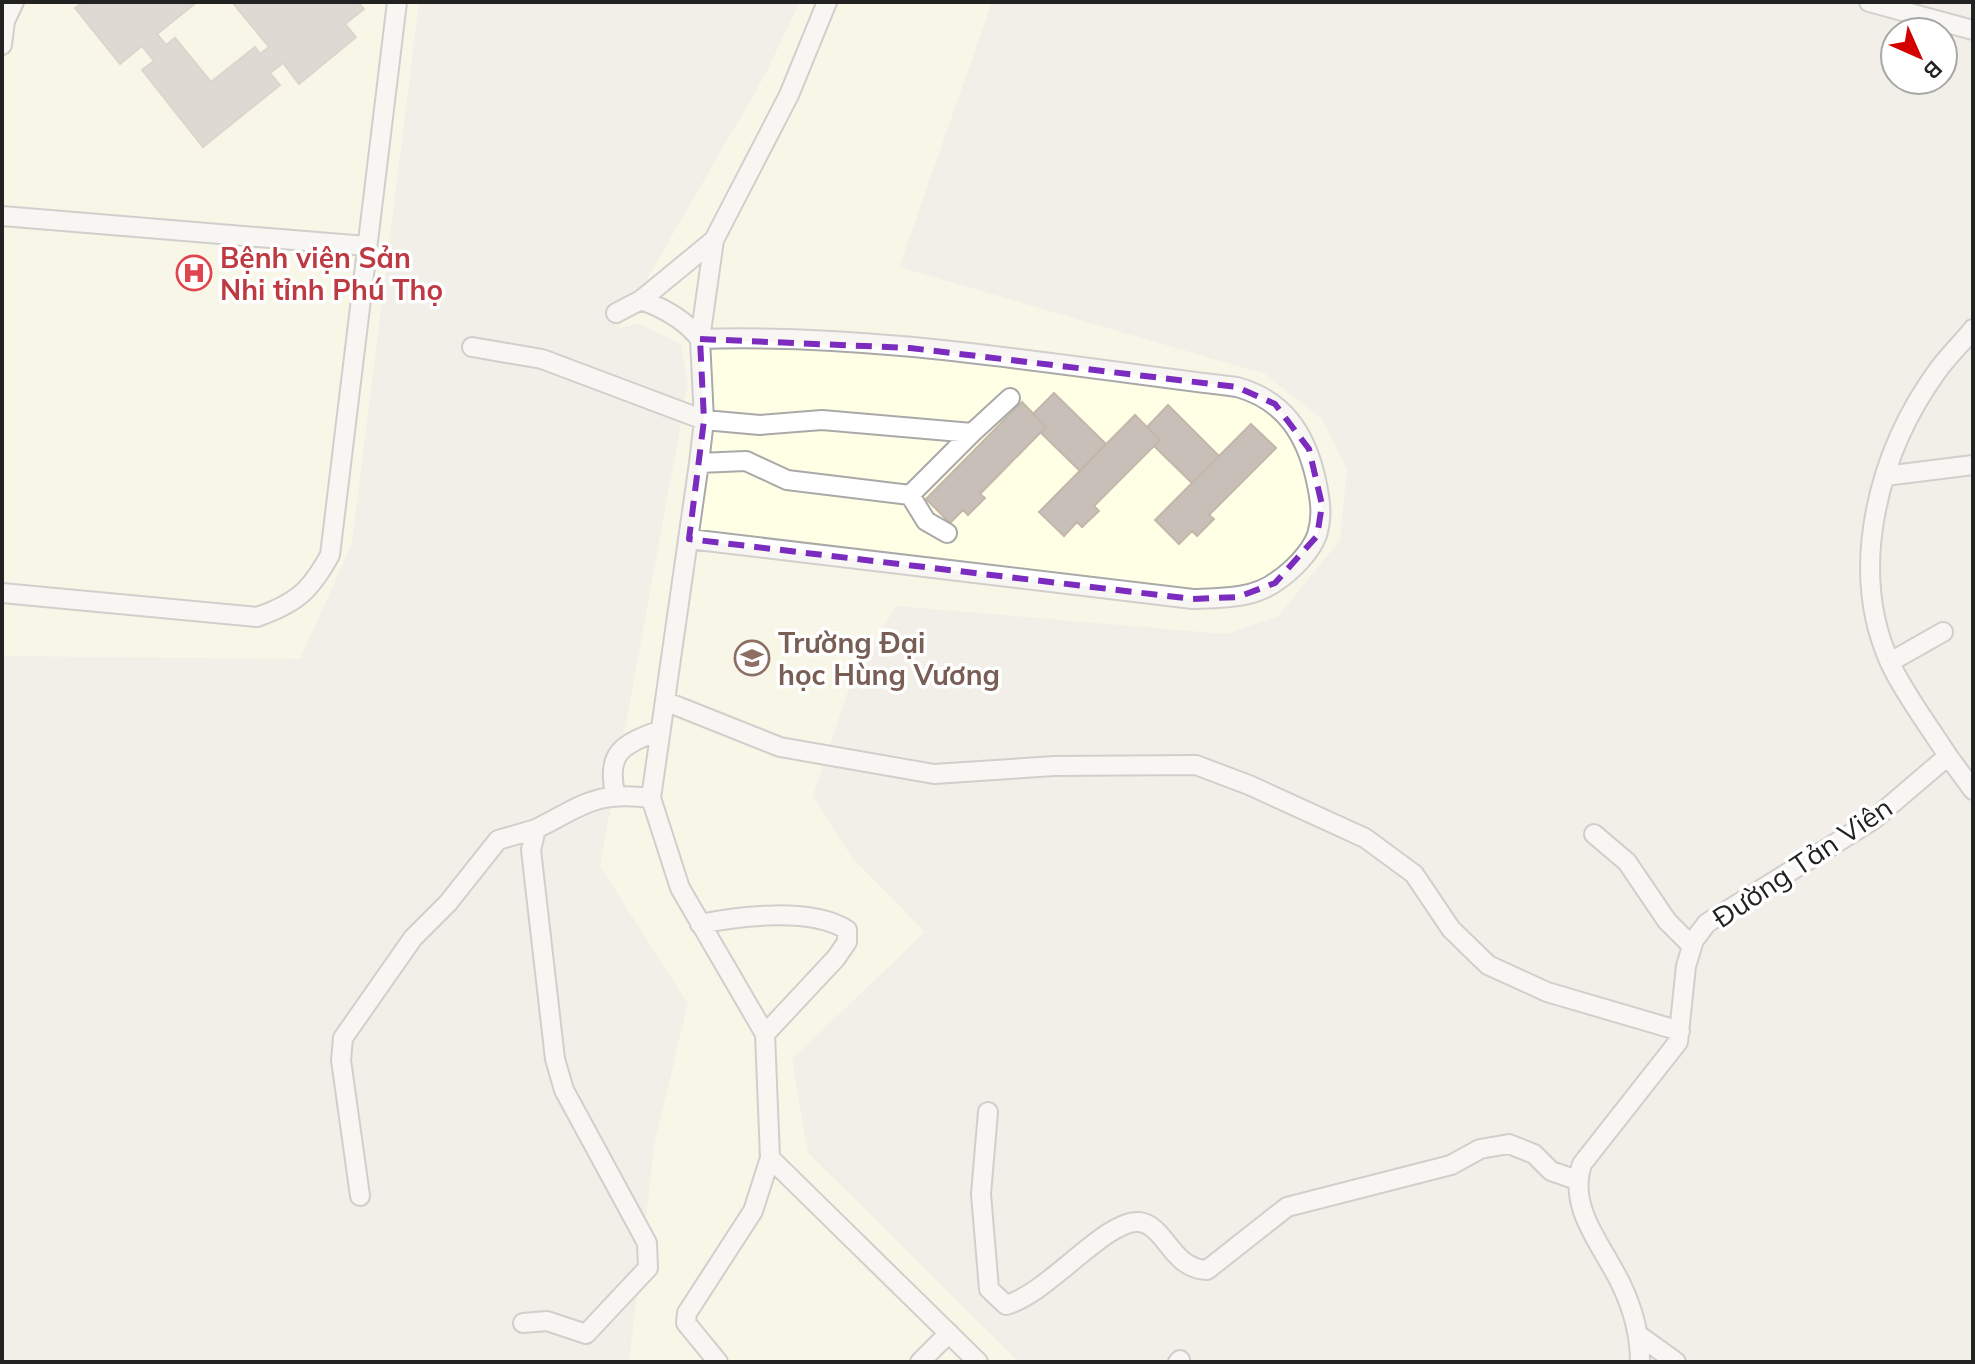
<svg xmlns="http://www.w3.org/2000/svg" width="1975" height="1364" viewBox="0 0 1975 1364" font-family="Mulish,sans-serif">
	<rect width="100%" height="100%" fill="#f2efe9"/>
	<!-- education -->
	<path fill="#ffffe5" d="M2 2H419L352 543 300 659 2 656Z
		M800 2H992L899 267 1265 374 1322 419 1347 469 1340 540 1278 616 1227 634 896 606 851 682 813 796 852 858 925 932 792 1059 808 1153 1019 1362H629L655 1141 688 1004 600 866 688 384 681 344 638 323 618 329 765 75Z"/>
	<!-- building -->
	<path fill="#c7bfb8" stroke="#c4b6ab" stroke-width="2" d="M83 2H197L157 34 166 45 175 38 211 82 255 47 260 54 269 47 232 2H358L364 9 345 24 356 37 299 84 283 63 270 73 280 85 203 147 142 70 154 61 142 46 120 64 75 8Z
		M1054 393 1106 444 1080 471 1041 433 1046 427 1033 414Z
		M1022 402 1046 427 980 494 985 498 968 515 963 510 950 523 926 499Z
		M1168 405 1219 456 1192 483 1154 446 1160 440 1147 427Z
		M1135 415 1160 440 1094 506 1099 511 1082 527 1077 522 1064 536 1039 512Z
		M1251 424 1276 448 1209 515 1214 519 1197 536 1192 531 1179 544 1155 520Z"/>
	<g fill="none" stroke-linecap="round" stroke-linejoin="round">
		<!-- minor casing -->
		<g stroke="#a9a9a9" stroke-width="22">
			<path id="minor" d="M827 2 789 95 714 240 700 339 704 420 699 463 651 798 680 888 765 1034 770 1158 978 1362
				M1869 2 1973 30
				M2 45 5 21 14 2
				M2 216 366 246
				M641 300C664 308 685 320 700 339 878 333 1060 366 1237 387 1284 400 1306 434 1316 480 1320 498 1323 516 1317 535 1311 552 1292 571 1277 581 1253 599 1222 598 1193 599L689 539
				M616 313 641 300 714 240
				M472 347 542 359 704 420 760 425 822 420 972 433 1010 398
				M699 463 746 461 787 480 910 495 926 521 947 533
				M1885 476 1973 465
				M910 495 972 433
				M2 593 257 617C297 603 310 591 330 555L397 2
				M1890 662 1943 632
				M667 702 780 747 934 774 1054 766 1196 765 1249 785 1365 838 1414 874 1451 929 1488 965 1547 992 1680 1031
				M1948 756 1973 790
				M615 793C606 753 623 744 658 731
				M1594 834 1627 862 1667 921 1692 946
				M700 924C740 916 811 907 847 930V942L836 958 765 1034
				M988 1112 981 1194 989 1289 1006 1305C1049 1293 1106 1219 1139 1222 1166 1225 1171 1269 1207 1270L1287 1207 1451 1165 1480 1149 1509 1144 1534 1154 1551 1171 1577 1180
				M360 1196 341 1060 343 1038 413 938 448 903 498 840 536 829
				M523 1323 547 1321 586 1334 648 1268 647 1243 564 1090 555 1059 531 850 536 829C584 805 594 791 651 798
				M1640 1336 1676 1362
				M718 1362 686 1323 687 1313 753 1211 770 1158
				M920 1362 949 1333
				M1178 1362 1180 1360
				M1640 1362C1640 1335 1633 1309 1621 1284 1603 1246 1567 1208 1582 1164L1678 1042 1686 966 1694 940 1707 923 1873 820 1948 756C1929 726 1905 695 1890 663 1847 568 1879 451 1938 370 1948 356 1962 343 1973 329"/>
		</g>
		<!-- minor -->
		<use href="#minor" stroke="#fff" stroke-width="18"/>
	</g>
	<!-- marked area -->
	<path d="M0 0H1975V1364H0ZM700 339 910 348 1237 387 1275 404 1309 449 1322 505 1317 536 1275 583 1238 597 1193 599 689 539 704 420Z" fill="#f2efe9" fill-opacity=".55" fill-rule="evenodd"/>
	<path fill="none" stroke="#7b2cbf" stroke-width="6" stroke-dasharray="16 10" stroke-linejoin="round" d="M700 339 910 348 1237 387 1275 404 1309 449 1322 505 1317 536 1275 583 1238 597 1193 599 689 539 704 420Z"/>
	<!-- icons -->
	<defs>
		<g id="hospital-ring" transform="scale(1.8)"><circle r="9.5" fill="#fff" stroke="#e0444e" stroke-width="1.5"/><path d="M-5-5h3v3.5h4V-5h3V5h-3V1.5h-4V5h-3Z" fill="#e0444e"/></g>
		<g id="university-ring" transform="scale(1.8)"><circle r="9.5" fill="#fff" stroke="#8d6e63" stroke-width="1.5"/><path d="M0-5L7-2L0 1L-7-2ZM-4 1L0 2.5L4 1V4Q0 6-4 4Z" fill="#8d6e63"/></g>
	</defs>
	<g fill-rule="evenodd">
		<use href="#hospital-ring" x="194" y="273"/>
		<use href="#university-ring" x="752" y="658"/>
	</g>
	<g text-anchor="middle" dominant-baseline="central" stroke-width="7" stroke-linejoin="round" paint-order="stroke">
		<!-- health labels -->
		<g font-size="28" font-weight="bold" fill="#be3a42" stroke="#fff" text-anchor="start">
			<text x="220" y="257">Bệnh viện Sản<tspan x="220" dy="32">Nhi tỉnh Phú Thọ</tspan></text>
		</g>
		<!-- education labels -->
		<g font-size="28" font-weight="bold" fill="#785e54" stroke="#fff" text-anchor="start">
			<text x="778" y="642">Trường Đại<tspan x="778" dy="32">học Hùng Vương</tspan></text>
		</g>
		<!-- street labels -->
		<g font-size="28" fill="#222" stroke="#fff">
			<text transform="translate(1802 862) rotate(-34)">Đường Tản Viên</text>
		</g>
	</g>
	<!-- border -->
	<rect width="1975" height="1364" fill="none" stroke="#222222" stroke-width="8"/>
	<!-- north arrow -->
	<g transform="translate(1919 56) rotate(135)"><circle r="38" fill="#ffffff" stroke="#a7a7a7" stroke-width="2"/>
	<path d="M0-6L14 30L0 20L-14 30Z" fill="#d40000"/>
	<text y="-12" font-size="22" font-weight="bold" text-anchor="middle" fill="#222222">B</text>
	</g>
</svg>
